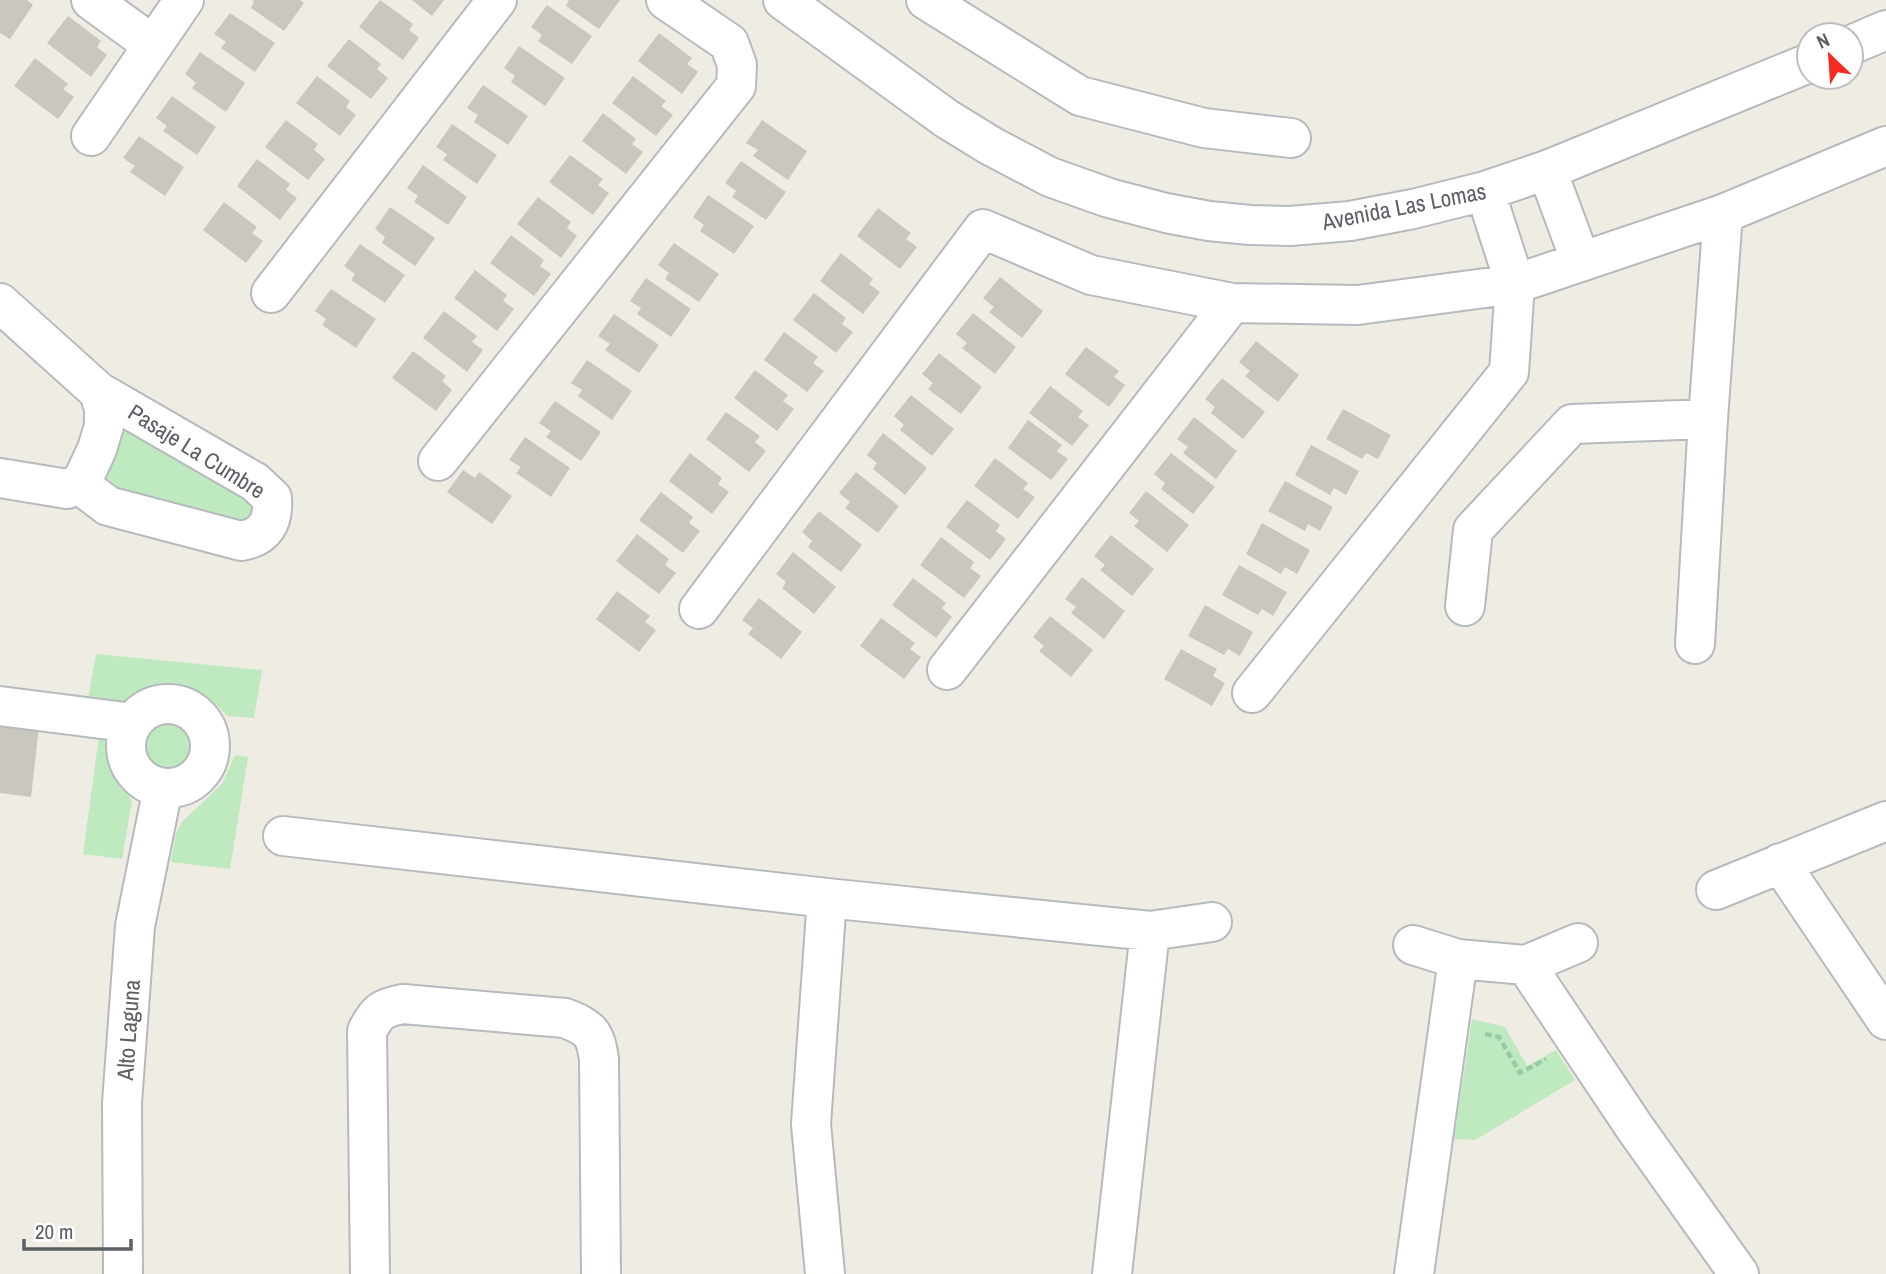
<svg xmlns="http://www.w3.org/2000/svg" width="1886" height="1274" viewBox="0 0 1886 1274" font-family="'Archivo Narrow',sans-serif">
	<rect width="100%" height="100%" fill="#efece3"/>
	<!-- green -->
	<path fill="#bfe9be" d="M122 424 255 488 256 529 97 483Z
		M96 654 262 670 254 718 227 716C208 692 176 682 146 691 138 693 130 702 122 703 115 705 96 700 88 699Z
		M139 746a29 29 0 1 1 58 0a29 29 0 1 1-58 0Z
		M100 729 108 735 111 756 115 771 132 801 122 859 83 854Z
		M235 755 248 757 230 869 171 862 176 833 182 822 222 784Z
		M1472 1019 1505 1027 1527 1066 1556 1050 1575 1080 1475 1140 1454 1139Z"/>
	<!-- building -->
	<path fill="#cac7c0" d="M0 0H27L33 5 10 39 0 33Z
		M252 0H300L304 3 284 31 251 8 254 2Z
		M380 0 413 24 409 30 419 38 403 60 359 27Z
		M412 0H444L432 16Z
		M569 0H620L599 29 566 6Z
		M547 5 592 36 572 64 538 41 542 35 531 27Z
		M230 13 275 43 255 72 221 48 226 42 214 34Z
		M68 16 101 41 97 47 107 55 91 77 47 43Z
		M659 33 692 58 687 64 698 72 682 94 638 61Z
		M349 39 381 64 377 69 388 78 371 99 327 66Z
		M519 46 565 78 545 106 511 82 515 76 504 68Z
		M200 52 245 83 226 112 192 88 196 83 185 74Z
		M35 58 68 84 63 89 74 97 58 119 14 86Z
		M317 76 350 101 346 107 356 115 340 136 296 103Z
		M633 76 666 101 661 106 673 115 656 136 612 103Z
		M483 85 528 116 508 145 474 122 478 115 467 108Z
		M172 96 216 127 197 155 163 131 167 126 156 118Z
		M603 113 636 139 632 144 643 152 626 174 582 141Z
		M286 120 318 144 314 150 325 159 308 180 265 147Z
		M762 120 807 151 788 180 753 156 758 150 746 143Z
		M452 124 497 155 477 184 443 160 447 154 436 147Z
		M139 136 184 167 165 196 130 172 135 166 123 158Z
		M570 155 603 179 598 185 609 193 593 215 549 182Z
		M257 159 290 184 286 190 297 198 280 220 237 186Z
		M741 161 786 192 766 220 732 197 736 191 725 183Z
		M423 165 467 197 448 225 414 202 418 196 407 188Z
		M708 195 754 226 734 254 700 231 704 225 693 217Z
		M538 197 571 222 567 228 577 236 561 258 517 224Z
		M224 202 257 227 252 233 263 241 246 263 203 230Z
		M390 207 435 238 415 266 382 243 385 237 375 229Z
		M878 208 911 233 906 239 917 247 900 269 857 236Z
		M511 235 544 260 540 266 551 274 534 296 490 263Z
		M674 243 719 274 699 302 665 279 669 273 658 265Z
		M360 244 405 275 385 303 351 280 355 274 344 266Z
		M841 253 873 279 869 284 880 292 863 314 820 281Z
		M475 270 507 295 503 301 514 309 497 331 454 298Z
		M1000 277 1043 311 1022 338 989 312 994 307 983 298Z
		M646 278 691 309 671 337 637 314 641 308 630 301Z
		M331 289 376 319 356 348 322 325 326 319 315 311Z
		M814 293 846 318 842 324 853 332 836 353 793 320Z
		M444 311 477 336 472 342 483 350 467 372 423 338Z
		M973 313 1016 347 995 374 962 348 967 343 956 334Z
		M614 314 659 345 639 373 605 350 610 344 598 336Z
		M784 332 818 357 813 363 824 371 807 392 764 360Z
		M1256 341 1299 375 1278 402 1245 376 1250 371 1239 362Z
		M1086 347 1119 371 1114 377 1125 385 1109 407 1065 374Z
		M413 351 446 376 442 381 452 390 436 411 392 378Z
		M939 353 982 387 961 414 928 389 933 383 922 374Z
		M587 360 632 391 612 420 578 396 582 390 571 383Z
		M755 370 788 395 783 401 794 409 777 431 734 398Z
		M1222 378 1265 412 1243 439 1211 413 1215 407 1205 399Z
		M1050 386 1083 411 1078 417 1089 425 1072 446 1029 413Z
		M911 395 954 429 932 456 900 430 904 425 894 416Z
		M555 401 601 432 581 461 546 437 551 431 539 423Z
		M1343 409 1391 435 1378 459 1366 453 1362 459 1326 439Z
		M726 412 760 436 755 442 766 451 749 472 706 439Z
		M1194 417 1237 451 1216 479 1183 453 1188 447 1177 439Z
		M1028 420 1062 445 1057 451 1068 459 1051 480 1008 448Z
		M883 433 927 468 905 495 873 469 877 463 867 455Z
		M525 437 570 468 551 497 516 473 521 467 509 460Z
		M1311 445 1359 471 1346 495 1334 488 1330 495 1295 475Z
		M690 453 722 478 718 484 729 492 712 514 669 481Z
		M1171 453 1215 487 1193 514 1161 489 1165 483 1154 474Z
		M995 458 1028 483 1023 489 1035 497 1018 519 974 486Z
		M463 470 475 478 479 472 512 496 492 524 447 492Z
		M856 472 899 506 878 533 845 508 850 502 839 493Z
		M1285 481 1333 507 1320 531 1308 524 1305 531 1268 511Z
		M1146 491 1189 525 1167 552 1134 526 1139 521 1129 513Z
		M661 492 693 517 689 523 700 531 683 553 639 520Z
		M967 500 1000 525 996 531 1006 539 990 560 946 527Z
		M819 511 862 545 841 572 808 547 812 541 802 532Z
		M1262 523 1310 550 1297 574 1285 567 1281 574 1246 554Z
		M637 534 669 559 665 565 676 573 659 594 616 561Z
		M1111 535 1154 569 1132 596 1100 570 1105 565 1094 556Z
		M941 537 974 562 970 568 981 576 964 598 920 565Z
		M793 552 836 587 814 614 782 588 786 582 776 574Z
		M1239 565 1287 592 1273 616 1262 609 1258 615 1222 595Z
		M1082 577 1125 611 1104 639 1071 613 1076 607 1065 599Z
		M913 578 946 603 942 608 952 617 936 638 892 605Z
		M617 591 650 616 645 622 656 630 639 652 596 619Z
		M759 598 802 632 781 659 748 634 753 628 742 620Z
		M1205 605 1253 632 1240 656 1228 649 1224 655 1188 636Z
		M1050 616 1093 650 1071 677 1039 651 1044 646 1033 637Z
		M881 618 915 643 910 649 921 657 904 679 860 646Z
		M1181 649 1217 669 1213 676 1225 683 1212 706 1164 679Z
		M0 722 39 727 31 797 0 793Z"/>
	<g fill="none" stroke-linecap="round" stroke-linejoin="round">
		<!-- minor casing -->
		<g stroke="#b6babf" stroke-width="42">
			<path id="minor" d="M91 0 153 45
				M783 0 947 119 991 146 1050 177 1109 198 1166 213 1209 221 1250 225 1290 226 1350 221 1413 209 1485 191 1547 170 1809 63
				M926 0 1080 96 1204 128 1291 138
				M1851 45 1886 30
				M91 136 184 0
				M1547 170 1581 262
				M271 293 497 0
				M0 303 99 392 104 409V426L97 449 85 475 79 484 67 489 0 478
				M438 461 736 86 737 65 729 43 666 0
				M79 484 108 506 241 541C265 537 274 522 272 498L255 482 99 392
				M1465 606 1473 530 1572 424 1708 419
				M699 609 983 229 1091 275 1232 303 1358 305 1515 284 1723 214 1886 146
				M1695 644 1708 419 1723 214
				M947 670 1232 303
				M1252 693 1509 372 1515 284 1485 191
				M126 746a42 42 0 1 1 84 0a42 42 0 1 1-84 0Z
				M0 706 133 723
				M283 836 827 898 1150 931 1212 922
				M1780 863 1886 1020
				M1716 890 1886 821
				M1413 945 1458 959 1526 965 1635 1128 1739 1274
				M1526 965 1578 943
				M123 1274 122 1103 135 926 163 788
				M370 1274 367 1031C377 1012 381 1008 403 1004L565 1018C590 1028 595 1032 599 1059L601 1274
				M825 1274 811 1124 827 898
				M1112 1274 1150 931
				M1414 1274 1458 959"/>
		</g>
		<!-- path -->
		<path stroke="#96cba3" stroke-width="4.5" stroke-dasharray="7 3.5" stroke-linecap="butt" d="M1485 1034 1499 1037 1520 1073 1546 1059"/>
		<!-- minor -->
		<use href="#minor" stroke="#fff" stroke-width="38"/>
	</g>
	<g text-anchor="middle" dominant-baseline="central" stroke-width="7" stroke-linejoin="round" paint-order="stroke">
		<!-- street labels -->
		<g font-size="23" fill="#5b6065" stroke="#fff">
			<text transform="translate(1404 206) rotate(-11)">Avenida Las Lomas</text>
			<text transform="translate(197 451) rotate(32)">Pasaje La Cumbre</text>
			<text transform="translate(128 1030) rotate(-86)">Alto Laguna</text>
		</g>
	</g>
	<!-- north arrow -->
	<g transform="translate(1830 56) rotate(335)"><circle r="33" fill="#ffffff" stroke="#bdbfc1" stroke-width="2"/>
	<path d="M0-5L12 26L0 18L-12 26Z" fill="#f72b22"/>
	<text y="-10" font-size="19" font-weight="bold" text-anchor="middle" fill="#5b6065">N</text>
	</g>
	<!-- scale -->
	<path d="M24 1239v10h107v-10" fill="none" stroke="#5b6065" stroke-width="3.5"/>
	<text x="35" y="1239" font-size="21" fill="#5b6065" stroke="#ffffff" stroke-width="5" paint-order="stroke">20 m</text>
</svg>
